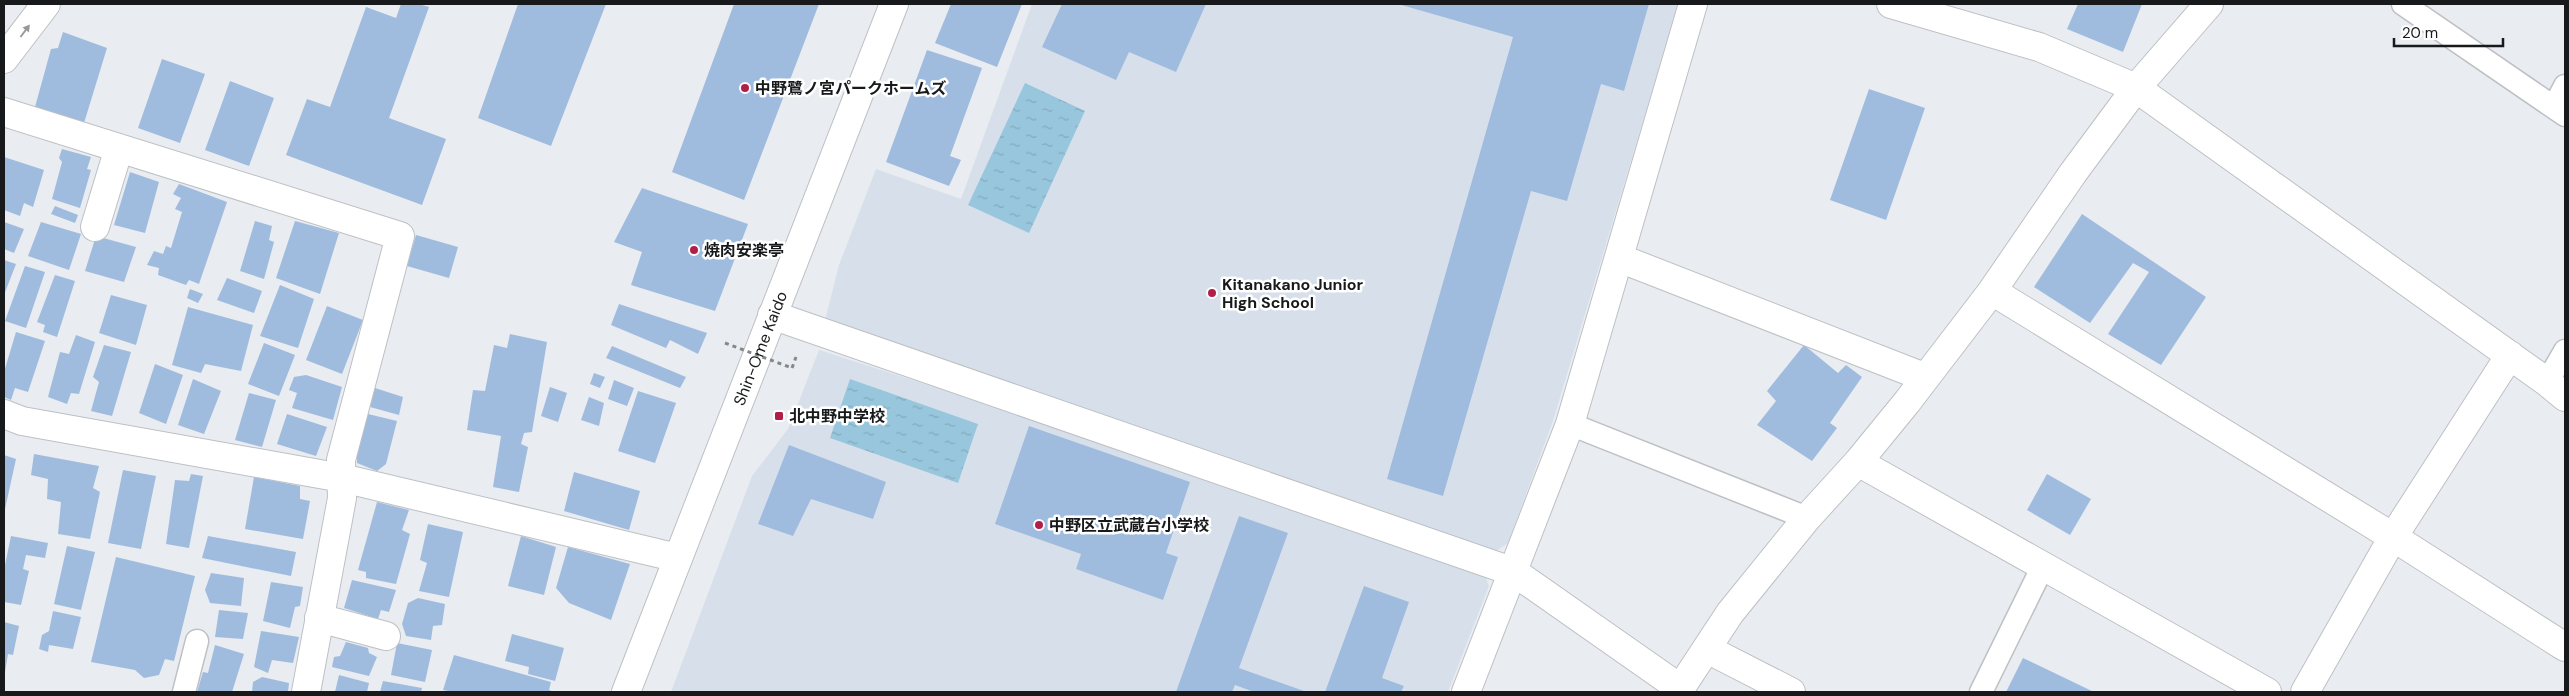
<svg xmlns="http://www.w3.org/2000/svg" width="2569" height="696" viewBox="0 0 2569 696" font-family="'DM Sans','Noto Sans JP',sans-serif">
	<defs>
		<pattern id="water-ripples" width="26" height="14" patternUnits="userSpaceOnUse" patternTransform="scale(1.25)"><rect width="26" height="14" fill="#98c6dc"/><path d="M2 4q2-2 4 0t4 0M15 11q2-2 4 0t4 0" fill="none" stroke="#82aabc"/></pattern>
	</defs>
	<rect width="100%" height="100%" fill="#e9ecf1"/>
	<!-- built -->
	<path fill="#d7e0ea" d="M1032 4H1678L1553 421 1508 543 1496 551 825 321 839 265 876 169 961 199Z
		M819 350 1165 461 1485 575 1489 586 1448 692H671L752 476 788 429Z"/>
	<!-- water -->
	<path fill="url(#water-ripples)" d="M1025 83 1085 111 1029 233 968 205Z
		M850 379 978 424 958 483 830 438Z"/>
	<!-- building -->
	<path fill="#9fbcde" d="M401 4H419L429 7 389 118 446 139 422 205 286 155 307 99 330 107 366 7 396 18Z
		M518 4H606L551 146 478 118Z
		M734 4H819L744 200 672 172Z
		M951 4H1022L997 67 935 43Z
		M1062 4H1206L1176 72 1129 52 1116 80 1042 47Z
		M1398 4H1649L1624 91 1601 84 1567 201 1531 191 1443 496 1387 479 1513 37Z
		M2078 4H2142L2123 52 2067 29Z
		M63 32 107 48 84 123 35 107 51 49 58 48Z
		M927 50 982 68 950 156 961 160 949 186 886 162Z
		M162 59 205 74 180 143 138 128Z
		M230 81 274 98 249 166 205 150Z
		M1869 89 1925 108 1886 220 1830 200Z
		M62 149 91 157 87 169 91 170 80 208 52 199 62 162 59 158Z
		M4 157 44 170 33 207 24 203 20 216 4 210Z
		M130 172 159 182 145 233 114 225Z
		M179 184 227 202 199 284 189 280 186 285 158 275 159 268 147 265 154 251 163 254 166 246 171 248 182 212 175 209 181 198 173 194Z
		M642 188 748 224 715 311 631 285 642 252 614 242Z
		M55 206 78 215 75 223 51 214Z
		M2082 214 2206 297 2161 365 2108 334 2149 272 2133 263 2090 323 2034 287Z
		M255 221 272 226 269 240 274 242 264 279 240 271Z
		M295 221 339 233 320 294 276 278Z
		M4 222 24 229 14 253 4 249Z
		M41 222 81 234 69 270 28 256Z
		M416 235 458 247 449 278 407 266Z
		M96 236 136 247 124 282 85 271Z
		M4 260 16 264 4 295Z
		M25 266 45 272 26 328 5 321Z
		M55 275 75 281 57 337 43 332 45 325 37 322Z
		M227 278 262 291 254 313 217 300Z
		M280 285 314 299 298 348 260 336Z
		M190 289 203 294 198 303 187 298Z
		M111 295 147 305 136 345 99 333Z
		M619 304 707 333 698 354 670 340 666 348 611 325Z
		M327 306 363 320 342 374 306 360Z
		M188 307 253 325 241 371 205 364 201 373 172 365Z
		M16 332 45 341 28 392 15 388 11 400 4 397V372Z
		M510 334 547 342 532 432 524 433 521 444 528 447 519 492 493 487 501 436 467 430 473 390 485 391 494 345 507 348Z
		M76 335 95 342 79 394 71 393 67 404 48 397 60 352 69 354Z
		M264 343 295 355 279 396 248 384Z
		M104 345 131 352 112 416 91 411 99 382 93 377Z
		M1804 345 1838 373 1846 365 1862 377 1830 423 1837 428 1812 461 1757 425 1776 401 1767 391Z
		M612 346 686 377 680 388 606 358Z
		M155 364 183 375 166 424 139 413Z
		M594 373 605 377 600 388 590 384Z
		M306 375 342 387 333 420 292 408 297 393 289 390 294 377Z
		M193 379 221 391 204 434 178 425Z
		M614 380 634 388 627 406 608 399Z
		M550 387 567 393 558 422 541 416Z
		M375 388 403 397 399 415 370 407Z
		M638 391 676 403 655 463 618 451Z
		M249 393 276 400 262 447 235 440Z
		M589 397 604 403 599 426 581 420Z
		M287 414 327 427 316 456 277 444Z
		M368 414 397 421 386 464 377 471 357 463V453Z
		M1029 426 1190 482 1166 553 1178 557 1163 600 1076 569 1081 554 995 524Z
		M789 445 886 482 873 519 811 499 793 536 758 524Z
		M34 454 99 466 93 488 100 492 90 539 58 534 61 502 47 499 48 479 31 475Z
		M4 455 16 459 5 509H4Z
		M123 470 156 476 141 549 108 543Z
		M574 472 640 491 629 530 564 511Z
		M191 474 203 476 189 548 166 544 175 480 189 481Z
		M2047 474 2091 499 2070 535 2027 510Z
		M254 477 300 486V499L310 501 303 539 245 529Z
		M377 502 409 510 402 530 410 534 396 584 366 578V572L358 570Z
		M1239 516 1288 533 1239 668 1307 692H1254L1235 685 1232 692H1176Z
		M428 524 463 532 449 597 419 591 427 563 420 560Z
		M11 536 48 543 45 558 26 555 23 569 29 571 21 605 4 602V570Z
		M208 536 296 552 291 576 202 558Z
		M521 536 556 547 544 595 508 586Z
		M67 546 95 552 81 610 54 604Z
		M568 547 630 564 611 620 569 603 556 588Z
		M116 557 195 576 174 661 165 659 159 675 144 678 135 670 91 662Z
		M211 573 244 578 241 606 210 603 205 590Z
		M352 580 396 590 389 612 381 610 378 619 344 608Z
		M271 582 303 587 300 606 295 607 290 628 263 621Z
		M1364 586 1409 602 1382 678 1404 686 1401 692H1325Z
		M418 598 445 604 442 625 433 626 431 640 406 636 402 624 408 603Z
		M219 610 248 613 243 639 215 637Z
		M53 611 81 617 73 649 49 645 48 652 39 649 42 635 49 631Z
		M4 622 19 626 13 655 8 654 5 672Z
		M261 631 299 637 293 663 272 660 268 673 254 667Z
		M512 634 564 648 555 681 528 674 529 667 505 661Z
		M346 642 368 648 369 653 377 657 369 676 332 667 334 657 340 656Z
		M397 643 432 650 425 682 391 675Z
		M215 645 244 654 232 692H197L203 672 208 673Z
		M454 655 551 682 549 690 554 692H453L443 690Z
		M2023 658 2094 692H2006Z
		M339 675 369 683 367 692H335Z
		M262 677 289 683 288 692H252L253 682Z
		M383 681 422 688 421 692H380Z"/>
	<g fill="none" stroke-linecap="round" stroke-linejoin="round">
		<!-- lane casing -->
		<g stroke="#bdc0c4" stroke-width="25">
			<path id="lane" d="M2403 4 2565 115
				M2554 107 2565 86
				M2547 382 2565 351
				M1570 424 1807 518
				M184 692 197 641
				M1981 692 2043 566"/>
		</g>
		<!-- street casing -->
		<g stroke="#bdc0c4" stroke-width="30">
			<path id="street" d="M1891 4 2039 47 2136 88 2547 382 2565 397
				M4 59 46 4
				M4 112 400 236 341 460 342 498 306 692
				M95 227 119 148
				M1619 258 1924 377
				M1992 291 2393 537 2565 647
				M772 315 1514 572 1681 689
				M4 414 22 421 342 478 678 558
				M1858 462 2267 692
				M319 618 386 636
				M1707 649 1791 692
				M1466 692 1570 424 1693 4
				M1678 692 1730 613 1807 518 1858 462 1907 402 1992 291 2073 173 2136 88 2209 4
				M2305 692 2393 537 2510 355"/>
		</g>
		<!-- secondary casing -->
		<g stroke="#bdc0c4" stroke-width="30">
			<g id="secondary">
				<path id="s1" d="M626 692 894 4"/>
			</g>
		</g>
		<!-- path -->
		<path stroke="#85888b" stroke-width="3" stroke-dasharray="4 4" stroke-linecap="butt" d="M792 368 796 357"/>
		<!-- lane -->
		<use href="#lane" stroke="#fff" stroke-width="22"/>
		<!-- street -->
		<use href="#street" stroke="#fff" stroke-width="28"/>
		<!-- secondary -->
		<use href="#secondary" stroke="#fff" stroke-width="28"/>
		<!-- path-bridge -->
		<path stroke="#85888b" stroke-width="3" stroke-dasharray="4 4" stroke-linecap="butt" d="M725 343 792 368"/>
	</g>
	<!-- one-way arrows -->
	<defs><path id="oneway-solid" d="M-6-.8H1V-3.2L6.5 0L1 3.2V.8H-6Z" transform="scale(1.25)"/></defs>
	<use fill="#979898" href="#oneway-solid" transform="translate(25 31) rotate(-53)"/>
	<!-- markers -->
	<g fill="#b11f48" stroke="#fff" stroke-width="2">
		<circle cx="745" cy="88" r="5"/>
		<circle cx="694" cy="250" r="5"/>
		<circle cx="1212" cy="293" r="5"/>
		<rect x="774" y="411" width="10" height="10" rx="2.5"/>
		<circle cx="1039" cy="525" r="5"/>
	</g>
	<g text-anchor="middle" dominant-baseline="central" stroke-width="5" stroke-linejoin="round" paint-order="stroke">
		<!-- poi labels -->
		<g font-size="16" font-weight="bold" fill="#17191a" stroke="#fff" text-anchor="start">
			<text x="755" y="88">中野鷺ノ宮パークホームズ</text>
			<text x="704" y="250">焼肉安楽亭</text>
			<text x="1222" y="284">Kitanakano Junior<tspan x="1222" dy="18">High School</tspan></text>
			<text x="789" y="416">北中野中学校</text>
			<text x="1049" y="525">中野区立武蔵台小学校</text>
		</g>
		<!-- street labels -->
		<g font-size="16" fill="#17191a" stroke="#fff">
			<text stroke="none"><textPath href="#s1" startOffset="369">Shin-Ome Kaido</textPath></text>
		</g>
	</g>
	<!-- border -->
	<rect width="2569" height="696" fill="none" stroke="#17191a" stroke-width="10"/>
	<!-- scale -->
	<path d="M2394 38v8h109v-8" fill="none" stroke="#17191a" stroke-width="2.5"/>
	<text x="2402" y="38" font-size="15" fill="#17191a" stroke="#ffffff" stroke-width="4" paint-order="stroke">20 m</text>
</svg>
